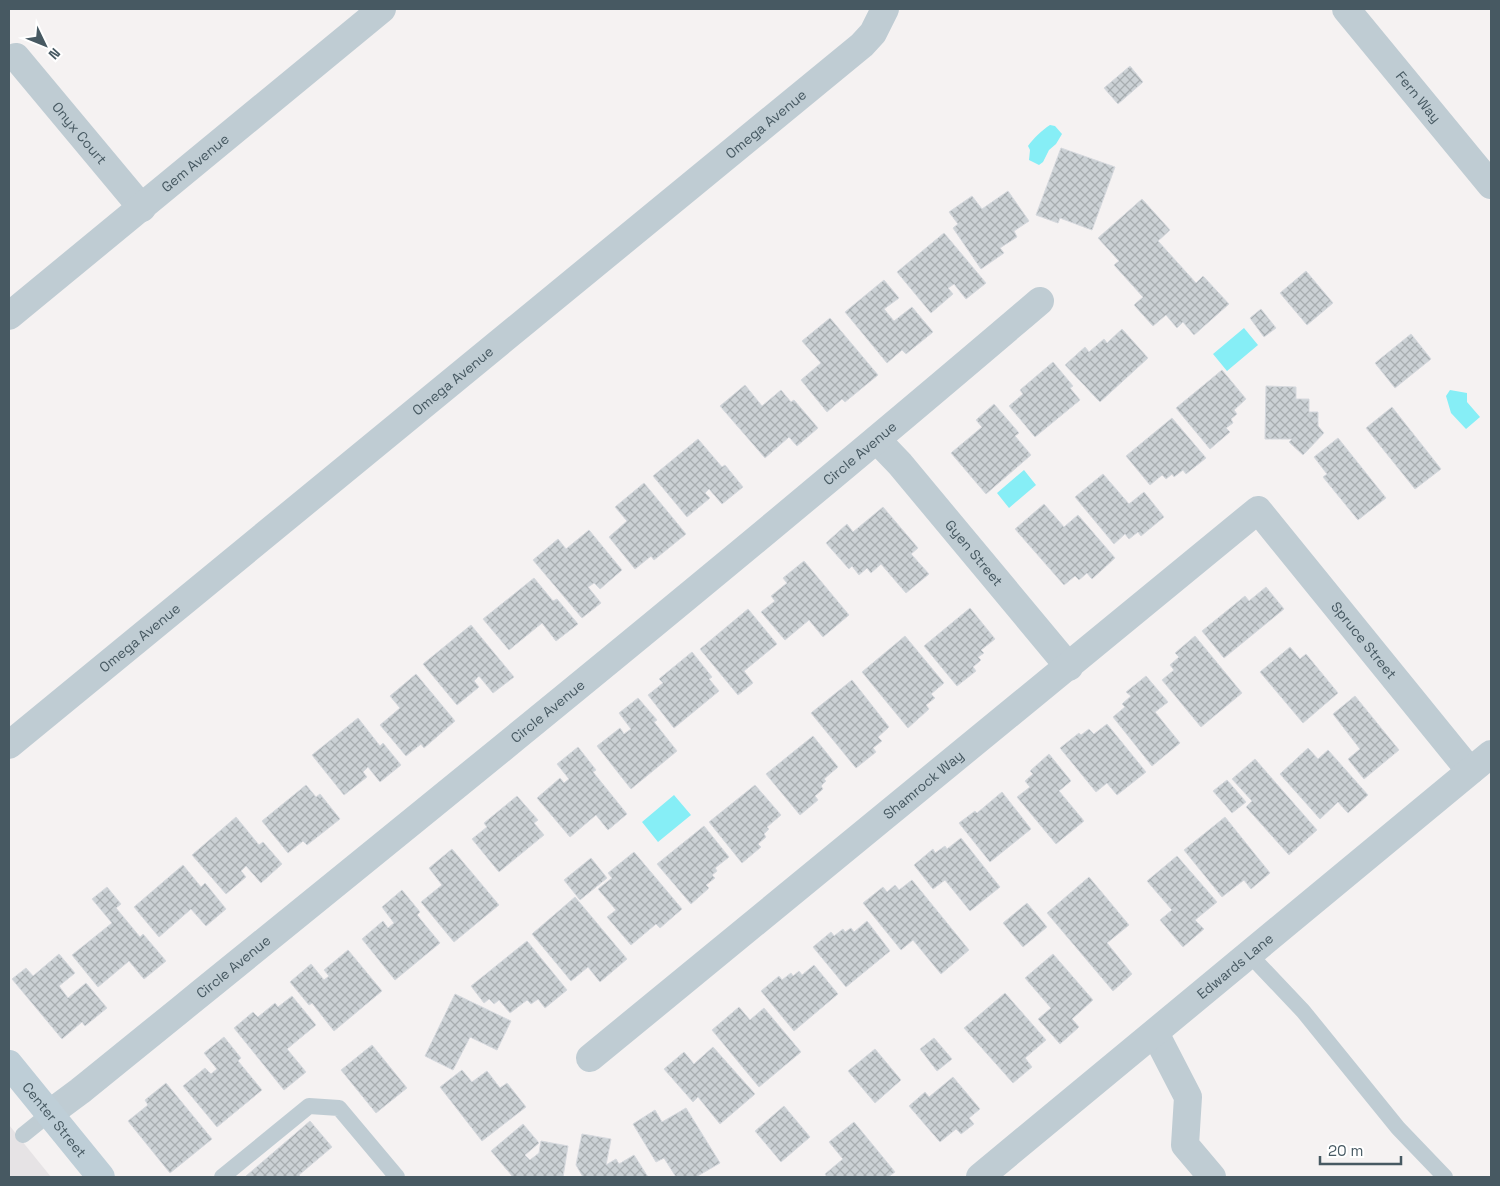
<svg xmlns="http://www.w3.org/2000/svg" width="1500" height="1186" viewBox="0 0 1500 1186" font-family="'Space Grotesk',sans-serif">
	<defs>
		<pattern id="building-cross-hatch" width="8" height="8" patternUnits="userSpaceOnUse" patternTransform="scale(1.25)"><rect width="8" height="8" fill="#cbd1d5"/><path d="M0 0l8 8M0 8l8-8" fill="none" stroke="#a7adb0"/></pattern>
	</defs>
	<rect width="100%" height="100%" fill="#f5f2f2"/>
	<!-- education -->
	<path fill="#e6e3e5" d="M9 1125 51 1177H9Z"/>
	<!-- water -->
	<path fill="#86eef6" d="M1050 125 1055 126 1062 134 1056 144 1049 150 1043 162 1039 165 1029 160 1030 150 1028 146C1033 139 1042 130 1050 125Z
		M1244 328 1258 345 1227 371 1213 354Z
		M1450 390 1467 393V402L1480 417 1466 429 1451 413 1446 396Z
		M1024 470 1036 485 1009 508 997 493Z
		M674 795 691 815 658 842 642 822Z"/>
	<!-- building -->
	<path fill="url(#building-cross-hatch)" stroke="#d6d9de" d="M1130 66 1143 82 1118 104 1104 88Z
		M1061 148 1115 167 1092 230 1060 218 1058 223 1036 215Z
		M1008 191 1029 221 1014 231 1017 237 1000 248 1004 253 981 269 953 228 958 224 949 212 972 196 982 209Z
		M1142 199 1170 230 1158 241 1196 283 1203 276 1229 304 1194 335 1183 322 1177 328 1166 315 1153 326 1134 305 1143 297 1114 265 1119 261 1098 238Z
		M944 233 986 283 966 299 954 284 948 288 953 294 931 313 897 272Z
		M1306 271 1333 303 1307 325 1280 293Z
		M884 280 899 298 884 309 894 321 912 307 933 332 906 354 902 350 887 363 845 312Z
		M1261 309 1276 328 1264 337 1250 318Z
		M830 318 878 375 845 402 842 399 827 412 801 380 821 363 802 341Z
		M1122 329 1148 358 1100 402 1065 365 1085 347 1089 352 1104 339 1107 343Z
		M1411 334 1431 359 1395 388 1375 363Z
		M1053 362 1073 386 1070 388 1080 400 1035 437 1009 406 1023 394 1020 390Z
		M1222 370 1246 399 1234 410 1237 414 1231 419 1233 423 1226 428 1230 432 1210 449 1176 408Z
		M745 385 762 406 781 390 791 402 794 400 818 428 797 446 789 437 765 458 720 406Z
		M1266 386 1296 387V399H1309V412H1318V426L1324 433 1303 455 1289 442 1292 439H1265Z
		M994 404 1019 433 1015 436 1031 455 986 494 951 453 982 427 976 420Z
		M1392 407 1441 469 1415 489 1366 428Z
		M1172 418 1206 458 1186 474 1183 470 1174 477 1172 474 1166 479 1162 475 1150 485 1126 456Z
		M1338 438 1386 498 1358 520 1323 477 1327 474 1314 457Z
		M698 439 722 467 725 465 743 487 722 504 709 489 705 493 710 498 687 517 653 476Z
		M1103 474 1129 504 1144 492 1164 517 1141 536 1138 532 1129 539 1125 534 1114 544 1075 497Z
		M644 483 686 534 654 560 651 556 635 569 609 537 627 521 615 507Z
		M1044 504 1064 527 1078 515 1115 558 1092 579 1087 573 1079 580 1075 576 1064 585 1015 529Z
		M883 507 918 548 911 554 929 574 906 593 881 564 871 573 867 568 859 575 852 566 849 569 826 543 847 524 853 532Z
		M589 530 622 570 600 589 594 583 588 587 601 603 582 618 533 560 558 539 566 549Z
		M804 561 849 615 823 637 809 620 785 640 761 612 775 601 771 596 787 583 783 578Z
		M534 578 553 601 557 599 578 624 556 641 542 623 509 650 483 619Z
		M1266 587 1284 609 1224 658 1202 631 1245 596 1249 601Z
		M970 608 995 639 981 650 984 653 978 657 981 660 973 667 976 671 957 686 924 646Z
		M748 609 777 644 744 671 753 683 738 695 700 649Z
		M471 625 514 677 493 693 479 676 474 681 479 687 457 705 423 664Z
		M905 636 944 683 931 694 935 698 926 705 929 709 908 728 862 672Z
		M1195 636 1242 693 1201 727 1162 680 1174 670 1170 665 1179 657 1175 653Z
		M1290 647 1300 659 1306 654 1338 693 1303 723 1260 672Z
		M692 652 712 677 709 679 719 691 674 728 648 695 663 683 659 679Z
		M416 674 455 721 424 748 421 744 406 756 380 725 400 708 390 696Z
		M1146 676 1168 702 1155 712 1180 743 1152 766 1113 717 1125 707 1122 704 1131 696 1126 692Z
		M852 680 889 727 878 737 882 741 873 748 876 752 856 768 811 713Z
		M1355 696 1399 750 1364 779 1348 759 1360 749 1333 714Z
		M638 698 657 720 654 722 677 751 631 789 597 746 620 728 624 734 631 729 619 713Z
		M358 718 380 746 383 743 401 765 380 782 368 767 363 772 367 777 344 795 312 755Z
		M1107 724 1146 772 1117 795 1107 783 1096 792 1060 748 1079 733 1081 735 1089 729 1094 734Z
		M813 736 838 767 824 779 826 781 821 786 823 789 815 796 818 800 800 815 766 774Z
		M578 747 596 770 593 772 627 814 608 830 596 815 570 837 537 798 560 778 564 783 569 779 557 764Z
		M1308 748 1318 759 1328 750 1368 795 1348 813 1338 802 1320 819 1280 774Z
		M1049 754 1071 781 1059 791 1084 821 1056 844 1017 797 1030 787 1025 781 1033 774 1030 771Z
		M1255 759 1317 830 1289 855 1246 807 1252 801 1232 779Z
		M1227 780 1246 802 1232 813 1213 791Z
		M306 785 316 797 320 794 340 819 307 845 303 841 288 853 262 821Z
		M755 785 781 815 767 827 769 829 764 834 766 837 758 844 761 847 742 863 709 822Z
		M1002 792 1031 829 990 862 959 823 975 811 977 813Z
		M517 796 538 820 534 823 544 835 499 872 472 839 487 827 484 823Z
		M236 817 259 845 263 842 282 864 261 883 246 866 241 871 246 877 226 894 192 855Z
		M1225 817 1270 873 1251 889 1244 880 1222 897 1184 850Z
		M704 826 729 857 715 868 717 871 712 875 715 878 706 885 709 888 691 904 657 864Z
		M961 838 1000 887 970 911 945 880 933 889 914 865 933 849 935 853 945 846 947 849Z
		M452 849 499 905 454 942 421 902 442 885 429 868Z
		M634 852 682 909 660 928 656 924 631 945 607 917 616 910 598 889 612 878 608 873Z
		M1177 856 1217 902 1195 920 1204 929 1183 947 1160 920 1172 910 1147 881Z
		M591 858 607 878 580 900 564 880Z
		M183 865 201 887 205 883 226 909 206 926 191 909 159 937 134 907Z
		M1089 877 1129 925 1107 943 1132 974 1113 991 1047 913Z
		M912 880 969 950 941 974 913 940 901 950 863 903 883 887 887 892 895 885 899 890Z
		M107 887 121 904 116 908 140 937 143 934 166 961 144 979 129 961 98 987 72 955 112 923 92 899Z
		M402 890 420 912 417 915 440 943 395 980 362 939 383 921 388 928 394 923 382 907Z
		M575 897 627 959 600 982 588 967 571 981 532 934Z
		M1027 903 1047 927 1023 947 1003 923Z
		M867 921 890 951 846 987 813 947 831 932 834 936 843 929 845 932 851 928 854 932Z
		M527 941 567 990 545 1008 538 999 531 1004 527 1000 510 1013 499 1000 494 1004 489 999 484 1003 471 986Z
		M348 950 382 991 334 1031 312 1003 309 1005 290 982 311 964 324 980 329 976 324 970Z
		M59 954 75 973 59 986 68 998 86 983 107 1008 85 1026 82 1022 62 1039 12 979 26 968 33 976Z
		M1053 954 1093 1000 1072 1019 1079 1027 1060 1044 1038 1019 1051 1008 1025 978Z
		M814 965 838 994 794 1031 761 991 779 976 782 980 791 973 793 976 799 971 802 975Z
		M1005 993 1046 1040 1025 1058 1032 1067 1013 1083 964 1028Z
		M455 994 511 1021 497 1050 470 1037 453 1070 425 1056Z
		M292 996 316 1025 287 1049 306 1072 284 1090 234 1028 253 1012 258 1017 275 1003 278 1007Z
		M739 1007 750 1020 764 1008 801 1052 759 1087 712 1030Z
		M224 1037 241 1058 238 1061 262 1090 217 1127 183 1086 205 1068 211 1074 217 1069 204 1053Z
		M934 1038 952 1059 937 1071 920 1049Z
		M372 1045 407 1088 376 1113 341 1070Z
		M713 1047 755 1094 720 1124 698 1097 693 1102 664 1069 684 1052 694 1064Z
		M875 1049 901 1080 875 1103 848 1071Z
		M462 1070 472 1082 487 1071 500 1088 507 1083 526 1107 482 1141 440 1087Z
		M953 1077 980 1109 969 1118 974 1124 961 1134 956 1129 940 1142 909 1106 925 1092 929 1097Z
		M166 1083 212 1139 170 1173 128 1121 148 1105 145 1100Z
		M784 1106 810 1137 781 1162 755 1131Z
		M686 1108 720 1163 696 1177H676L664 1158 656 1162 633 1124 655 1110 662 1122Z
		M310 1121 332 1147 299 1175 301 1177H247L246 1176Z
		M854 1122 895 1172 888 1177H827L825 1174 843 1159 829 1142Z
		M523 1124 539 1143 525 1155 530 1160 539 1153 541 1141 568 1146 563 1177H513L491 1151Z
		M582 1134 611 1139 606 1165 616 1159 619 1164 634 1155 648 1177H583L576 1165Z"/>
	<g fill="none" stroke-linecap="round" stroke-linejoin="round">
		<!-- lane -->
		<path stroke="#bfccd3" stroke-width="16" d="M1249 954 1303 1011 1398 1128 1445 1177
			M23 1135 49 1114
			M222 1177 309 1106 339 1108 397 1177"/>
		<!-- street -->
		<g stroke="#bfccd3" stroke-width="28">
			<path id="s1" d="M1346 9 1491 185"/>
			<path id="s2" d="M16 57 142 208"/>
			<path id="s3" d="M9 316 382 9"/>
			<path id="s4" d="M877 440 900 464 1069 667"/>
			<path id="s5" d="M9 745 862 45 873 33 885 9"/>
			<path d="M1155 1033 1188 1097 1185 1145 1212 1177"/>
			<path id="s6" d="M590 1058 1258 510 1470 771"/>
			<path id="s7" d="M49 1114 80 1091C402 830 725 570 1040 301"/>
			<path id="s8" d="M980 1177 1491 754"/>
		</g>
		<!-- secondary -->
		<path stroke="#beced7" stroke-width="28" id="s9" d="M9 1064 101 1177"/>
	</g>
	<g text-anchor="middle" dominant-baseline="central" stroke-width="5" stroke-linejoin="round" paint-order="stroke">
		<!-- street labels -->
		<g font-size="14" fill="#475962" stroke="#fff">
			<text stroke="none"><textPath href="#s1" startOffset="114">Fern Way</textPath></text>
			<text stroke="none"><textPath href="#s5" startOffset="979">Omega Avenue</textPath></text>
			<text stroke="none"><textPath href="#s2" startOffset="99">Onyx Court</textPath></text>
			<text stroke="none"><textPath href="#s3" startOffset="241">Gem Avenue</textPath></text>
			<text stroke="none"><textPath href="#s5" startOffset="574">Omega Avenue</textPath></text>
			<text stroke="none"><textPath href="#s7" startOffset="1046">Circle Avenue</textPath></text>
			<text stroke="none"><textPath href="#s4" startOffset="149">Gyen Street</textPath></text>
			<text stroke="none"><textPath href="#s5" startOffset="169">Omega Avenue</textPath></text>
			<text stroke="none"><textPath href="#s6" startOffset="1032">Spruce Street</textPath></text>
			<text stroke="none"><textPath href="#s7" startOffset="641">Circle Avenue</textPath></text>
			<text stroke="none"><textPath href="#s6" startOffset="431">Shamrock Way</textPath></text>
			<text stroke="none"><textPath href="#s8" startOffset="331">Edwards Lane</textPath></text>
			<text stroke="none"><textPath href="#s7" startOffset="236">Circle Avenue</textPath></text>
			<text stroke="none"><textPath href="#s9" startOffset="72">Center Street</textPath></text>
		</g>
	</g>
	<!-- border -->
	<rect width="1500" height="1186" fill="none" stroke="#475962" stroke-width="20"/>
	<!-- north arrow -->
	<g transform="translate(45 45) rotate(133)" stroke="#ffffff" stroke-width="4" paint-order="stroke">
	<path d="M0-4L9 19L0 12L-9 19Z" fill="#475962"/>
	<text y="-8" font-size="14" font-weight="bold" text-anchor="middle" fill="#475962">N</text>
	</g>
	<!-- scale -->
	<path d="M1320 1156v8h81v-8" fill="none" stroke="#475962" stroke-width="2.5"/>
	<text x="1328" y="1156" font-size="15" fill="#475962" stroke="#ffffff" stroke-width="4" paint-order="stroke">20 m</text>
</svg>
